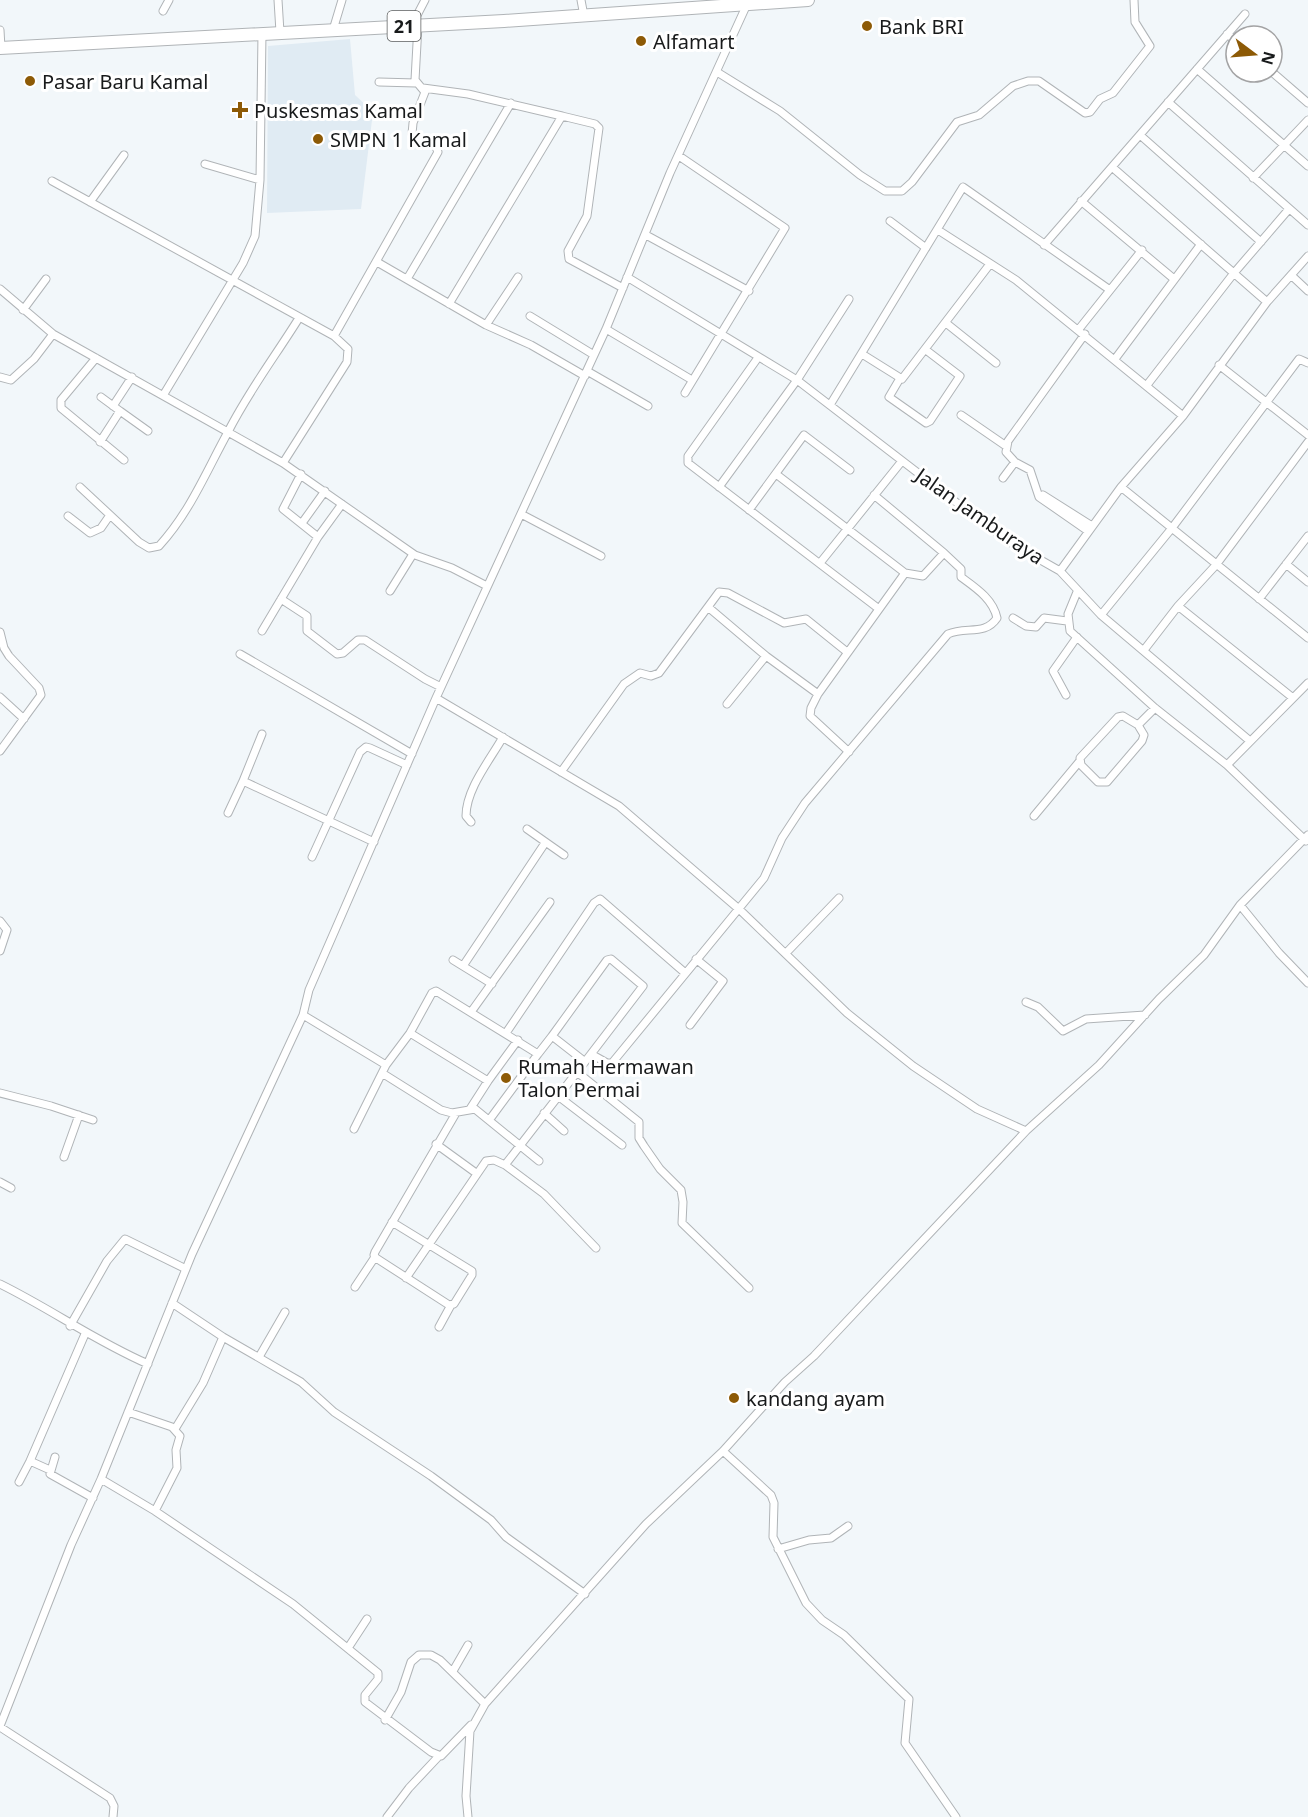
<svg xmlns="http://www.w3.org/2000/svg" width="1308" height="1817" viewBox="0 0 1308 1817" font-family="'Noto Sans',sans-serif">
	<rect width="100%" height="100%" fill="#f2f7fa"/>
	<!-- built -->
	<path fill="#e0ebf3" d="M350 39 355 95 373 112 361 209 267 213 268 46Z"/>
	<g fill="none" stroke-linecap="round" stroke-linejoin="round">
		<!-- street casing -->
		<g stroke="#b0b4b7" stroke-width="9">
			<path id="street" d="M278 0 280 32
				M581 0 584 16
				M163 11 169 0
				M412 25 425 0
				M0 30 1 48
				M333 30 342 0
				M1227 34 1236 41
				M1197 69 1308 166
				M717 72 780 111 860 175 885 191H902L912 182 957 122 979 115 1013 86 1028 81H1039L1085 113 1090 112 1100 99 1113 93 1150 46 1135 22 1134 0
				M1272 72 1308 103
				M379 82 416 83
				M423 88 468 94 562 116 449 304
				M1168 102 1308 225
				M562 116 595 124 599 128 587 216 568 251 569 259 623 288
				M1140 135 1261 242
				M679 156 785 228 685 393
				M205 164 260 180
				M1112 167 1267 302
				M1253 178 1308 120
				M52 181 334 336 348 349 347 362 283 463
				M1081 201 1174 279
				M90 202 124 155
				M890 221 926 248
				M938 230 1016 280 1183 416
				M646 235 749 291
				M1044 245 1245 14
				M377 262 486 325 531 345 585 376
				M1291 275 1308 291
				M627 277 797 380 974 516 1014 545 1060 571 1121 487 1183 416 1267 302 1308 256
				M407 279 511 103
				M0 289 53 334 283 463 415 555 452 568 487 586
				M23 310 46 279
				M530 316 594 355
				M946 323 996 363
				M486 325 518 277
				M606 329 692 380
				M1079 329 1142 250
				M1085 334 1008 441 1006 452 1015 462 1030 470 1039 497 1088 531
				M334 336 438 152 435 145 412 134 413 123 425 92 415 80 418 25
				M862 354 902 379 990 264
				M96 358 61 400V408L124 460
				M757 359 688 456V463L879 609
				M1115 359 1201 244
				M1219 365 1308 435
				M587 371 648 406
				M0 377 11 380 34 359 53 334
				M899 380 889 397 926 423 930 421 960 376 926 350
				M1147 385 1234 273 1289 209
				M164 394 243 263 255 236 260 180 262 33
				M830 405 963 187 1110 290
				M113 406 132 377
				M120 411 148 431
				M961 415 1006 446
				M100 442 120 411 101 397
				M1003 478 1015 462
				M80 487 139 542 149 548 159 546C190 512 206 472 228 432 248 392 276 355 299 318
				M719 487 797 380 849 299
				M1121 487 1308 638
				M874 495 944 553
				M1043 495 1092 526
				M749 510 804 435 850 470
				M521 514 601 556
				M68 516 90 533 101 528 110 515
				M302 523 325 491
				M318 537 342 504
				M820 563 902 461
				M1286 564 1308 582
				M1060 571 1101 615
				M390 591 413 554
				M1077 592 1068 614 1070 631 1155 708 1227 765
				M281 599 307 616V631L337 654 343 653 358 640H365L425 679 441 687
				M1259 599 1308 536
				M1178 606 1293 698
				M708 607 766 656
				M1013 618 1026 626 1036 627 1044 618 1067 621
				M262 631 318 537 283 509 301 474
				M0 632 4 648 9 656 39 688 41 695 0 751
				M1144 650 1178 606 1216 565 1308 442
				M240 654 412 754
				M818 694 905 573
				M1066 695 1053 671 1077 637
				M0 697 24 719
				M436 698 619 806 740 910 847 1013 913 1066 977 1109 1026 1131 814 1356 785 1382 723 1451 646 1524 485 1704 470 1731 466 1796 468 1817
				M727 704 766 656 818 694 811 708 810 716 849 752
				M1138 725 1123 716 1118 717 1080 758 1081 765 1098 782H1107L1142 741 1144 735 1138 725 1155 708
				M262 734 243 781 374 842
				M1250 741 1101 615 1172 528 1299 359 1308 363
				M561 772 624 684 640 673 651 676 659 673 719 592 728 593 784 623 806 619 847 652
				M228 813 243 781
				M1034 816 1079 762
				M471 822 466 816C466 789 490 760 503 737
				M527 829 564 855
				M1306 841 1227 765 1308 683
				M312 857 360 752 366 747 370 748 407 765
				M1240 905 1279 953 1308 983
				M0 921 7 930 0 951
				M787 952 839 898
				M453 960 492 984
				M463 966 545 843
				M1026 1002 1038 1007 1063 1031 1086 1019 1145 1015
				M471 1012 550 902
				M690 1025 723 981 696 959
				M410 1033 488 1081 518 1040
				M506 1033 594 903 600 899 684 972
				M552 1036 607 960 611 959 643 986 591 1054
				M386 1065 410 1033 432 993 436 991 538 1054 552 1036 584 1061
				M577 1072 639 1122V1138L644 1146 660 1169 681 1190 683 1202 682 1223 749 1288
				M382 1073 441 1110 452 1113 475 1109 539 1161
				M0 1093 51 1106 93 1120
				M558 1096 622 1145
				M470 1109 488 1081
				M544 1113 564 1131
				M490 1119 538 1054
				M354 1129 386 1065 303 1015 309 990 436 698 606 329 670 173 748 2
				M1026 1131 1099 1065 1159 999 1204 955 1240 905 1308 835
				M436 1144 476 1173
				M64 1157 79 1115
				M505 1165 544 1194 596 1248
				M0 1182 11 1188
				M392 1222 472 1271V1275L454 1304 449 1305 376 1258 374 1255 375 1252 456 1113
				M406 1278 486 1161 494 1160 505 1165 591 1054 607 1063H612L764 878 782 838 805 803 948 634C966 626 985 636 997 618 993 599 976 588 961 577V569L944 553 923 576 905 573 776 474
				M0 1284C51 1309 95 1341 148 1364
				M355 1287 375 1257
				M172 1303 223 1337 301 1382 334 1412 431 1476 491 1520 506 1537 585 1594
				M70 1326 107 1261 125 1239 186 1269
				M439 1327 451 1305
				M259 1357 285 1312
				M128 1412 172 1427 180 1436 176 1450 177 1468 155 1511
				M175 1429 203 1383 223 1337
				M723 1451 771 1495 774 1503 773 1537 806 1603 822 1620 844 1635 909 1699 905 1743 956 1817
				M55 1457 50 1474 93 1498
				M50 1470 30 1461 85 1334
				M101 1479 155 1511 293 1604 378 1673V1679L365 1695V1702L431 1752 441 1756 471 1725
				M19 1482 30 1461
				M778 1549 809 1540 831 1538 848 1526
				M348 1648 367 1619
				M453 1671 468 1645
				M385 1720 401 1692 411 1662 419 1655H431L440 1660 485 1704
				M0 1726 71 1545 101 1479 192 1254 303 1015
				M0 1727 110 1798 114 1806 113 1817
				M387 1817 409 1788 439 1756"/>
		</g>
		<!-- highway casing -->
		<g stroke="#b0b4b7" stroke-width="14">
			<path id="highway" d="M0 48 504 21 808 0"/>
		</g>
		<!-- street -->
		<use href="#street" stroke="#fff" stroke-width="7"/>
		<!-- highway -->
		<use href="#highway" stroke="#fff" stroke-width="12"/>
	</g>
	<!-- markers -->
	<g fill="#8d5a06" stroke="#fff" stroke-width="2">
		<circle cx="867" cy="26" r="6"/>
		<circle cx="641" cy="41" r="6"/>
		<circle cx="30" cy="81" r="6"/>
		<path d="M237 101h6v6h6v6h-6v6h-6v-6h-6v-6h6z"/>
		<circle cx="318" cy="139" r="6"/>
		<circle cx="506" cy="1078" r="6"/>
		<circle cx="734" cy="1398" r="6"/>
	</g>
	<g text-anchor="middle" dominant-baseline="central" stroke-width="6" stroke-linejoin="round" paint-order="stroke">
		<!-- shield labels -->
		<rect fill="#fff" stroke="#5d5f5f" stroke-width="1.5" x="387.5" y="11" width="33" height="30" rx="4.5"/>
		<g font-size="18" font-weight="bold" fill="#181a1b">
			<text x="404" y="26">21</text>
		</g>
		<!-- poi labels -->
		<g font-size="20" fill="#181a1b" stroke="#fff" text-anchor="start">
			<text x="879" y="26">Bank BRI</text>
			<text x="653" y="41">Alfamart</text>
			<text x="42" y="81">Pasar Baru Kamal</text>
			<text x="254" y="110">Puskesmas Kamal</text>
			<text x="330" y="139">SMPN 1 Kamal</text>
			<text x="518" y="1066">Rumah Hermawan<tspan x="518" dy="23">Talon Permai</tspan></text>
			<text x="746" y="1398">kandang ayam</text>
		</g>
		<!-- street labels -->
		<g font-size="20" fill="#181a1b" stroke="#fff">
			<text transform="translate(980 516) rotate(35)">Jalan Jamburaya</text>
		</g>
	</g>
	<!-- north arrow -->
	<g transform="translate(1254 54) rotate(106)"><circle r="28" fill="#ffffff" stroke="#a3a3a4" stroke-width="1.5"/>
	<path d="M0-4.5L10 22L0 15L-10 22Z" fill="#8d5a06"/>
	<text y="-9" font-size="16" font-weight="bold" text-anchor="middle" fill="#181a1b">N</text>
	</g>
</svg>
